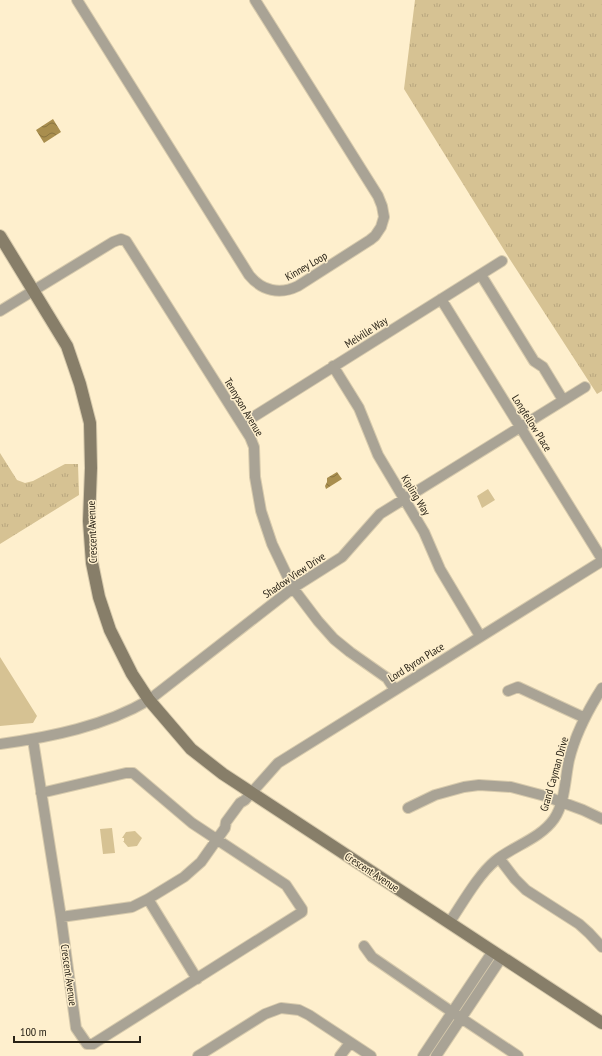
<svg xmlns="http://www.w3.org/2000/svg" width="602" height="1056" viewBox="0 0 602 1056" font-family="'PT Sans Narrow',sans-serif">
	<defs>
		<pattern id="grass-tufts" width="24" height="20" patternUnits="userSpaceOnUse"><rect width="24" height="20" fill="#d6c293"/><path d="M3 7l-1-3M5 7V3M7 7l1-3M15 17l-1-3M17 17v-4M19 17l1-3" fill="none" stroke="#b8a67e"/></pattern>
		<pattern id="water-waves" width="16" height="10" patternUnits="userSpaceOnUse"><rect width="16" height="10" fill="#a98e4e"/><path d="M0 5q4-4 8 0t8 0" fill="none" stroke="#8a7440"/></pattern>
	</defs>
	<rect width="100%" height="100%" fill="#feefcd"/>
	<!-- grass -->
	<path fill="url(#grass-tufts)" d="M415 0H602V391L597 394 509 258 404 89Z
		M0 453 17 480 25 483 33 481 65 464H78L79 495 0 544Z"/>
	<!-- green -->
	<path fill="#d6c293" d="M488 489 495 500 482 508 477 496Z
		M0 657 37 716 33 723 0 726Z
		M112 828 115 853 103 854 100 829Z
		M135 831 142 838 137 846 128 847 123 841H124V838H122L126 832Z"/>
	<!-- water -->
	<path fill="url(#water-waves)" d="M53 119 61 132 44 143 36 130Z
		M337 472 342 479 326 489 325 486 327 482V478Z"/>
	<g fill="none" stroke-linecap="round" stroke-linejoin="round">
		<!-- street casing -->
		<g stroke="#d7caac" stroke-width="12">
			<path id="street" d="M77 0 249 275C262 291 280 295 298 286L370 240 375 236 381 227 384 217 382 206 378 196 255 0
				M481 275 534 361 543 367 563 400
				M441 299 602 559
				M0 311 113 242 121 239 126 241 250 437 254 447 255 477 261 511 272 544 293 588 318 621 334 639 350 652 387 678 395 690
				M333 366 359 408 378 455 424 532 440 569 480 636
				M242 424 502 261
				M508 691 518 687 585 718
				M33 740 61 917 76 1028 87 1044H93L96 1042 302 912V909L286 885 192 823 133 773H126L41 793
				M0 744C51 737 105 726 149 700L293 588 342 557 380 514 585 387
				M408 808 435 795 464 787 479 785 511 787 545 796 583 810 602 819
				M499 858 515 879 526 890 579 924 589 933 602 947
				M148 899 197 979
				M61 917 132 907 148 899 184 877 201 862 225 828 226 822 240 803 245 800 278 763 602 561
				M449 923C462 904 478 875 495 861 513 846 540 839 554 819 565 803 565 779 569 760 575 735 588 710 602 688
				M364 946 372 957 452 1012 518 1056
				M198 1056 265 1014 281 1008 299 1010 309 1015 371 1056
				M340 1056 350 1043
				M423 1056 493 951
				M436 1056 502 957"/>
		</g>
		<!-- secondary casing -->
		<g stroke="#d7caac" stroke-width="14">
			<path id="secondary" d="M0 236 67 346 80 384 90 423 91 468 89 521 92 563 99 597 110 630 132 674 149 700 191 749 223 774 602 1023"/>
		</g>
		<!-- street -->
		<use href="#street" stroke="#a9a395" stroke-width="10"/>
		<!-- secondary -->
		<use href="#secondary" stroke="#877e69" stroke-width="12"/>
	</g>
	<g text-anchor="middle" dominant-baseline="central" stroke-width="3" stroke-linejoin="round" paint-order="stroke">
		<!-- street labels -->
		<g font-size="11" fill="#282216" stroke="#feefcd">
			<text transform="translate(306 266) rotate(-30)">Kinney Loop</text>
			<text transform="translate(366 332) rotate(-32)">Melville Way</text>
			<text transform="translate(244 407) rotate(59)">Tennyson Avenue</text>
			<text transform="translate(532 423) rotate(58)">Longfellow Place</text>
			<text transform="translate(416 495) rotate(59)">Kipling Way</text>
			<text transform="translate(92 532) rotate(-92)">Crescent Avenue</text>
			<text transform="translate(294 575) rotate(-34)">Shadow View Drive</text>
			<text transform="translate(416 662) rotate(-32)">Lord Byron Place</text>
			<text transform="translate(554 774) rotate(-74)">Grand Cayman Drive</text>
			<text transform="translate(372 872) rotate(33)">Crescent Avenue</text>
			<text transform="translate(69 975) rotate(82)">Crescent Avenue</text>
		</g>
	</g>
	<!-- scale -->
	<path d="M14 1036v6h126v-6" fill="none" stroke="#282216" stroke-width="2"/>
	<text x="20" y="1036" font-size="12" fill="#282216" stroke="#feefcd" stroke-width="3" paint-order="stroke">100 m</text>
</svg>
